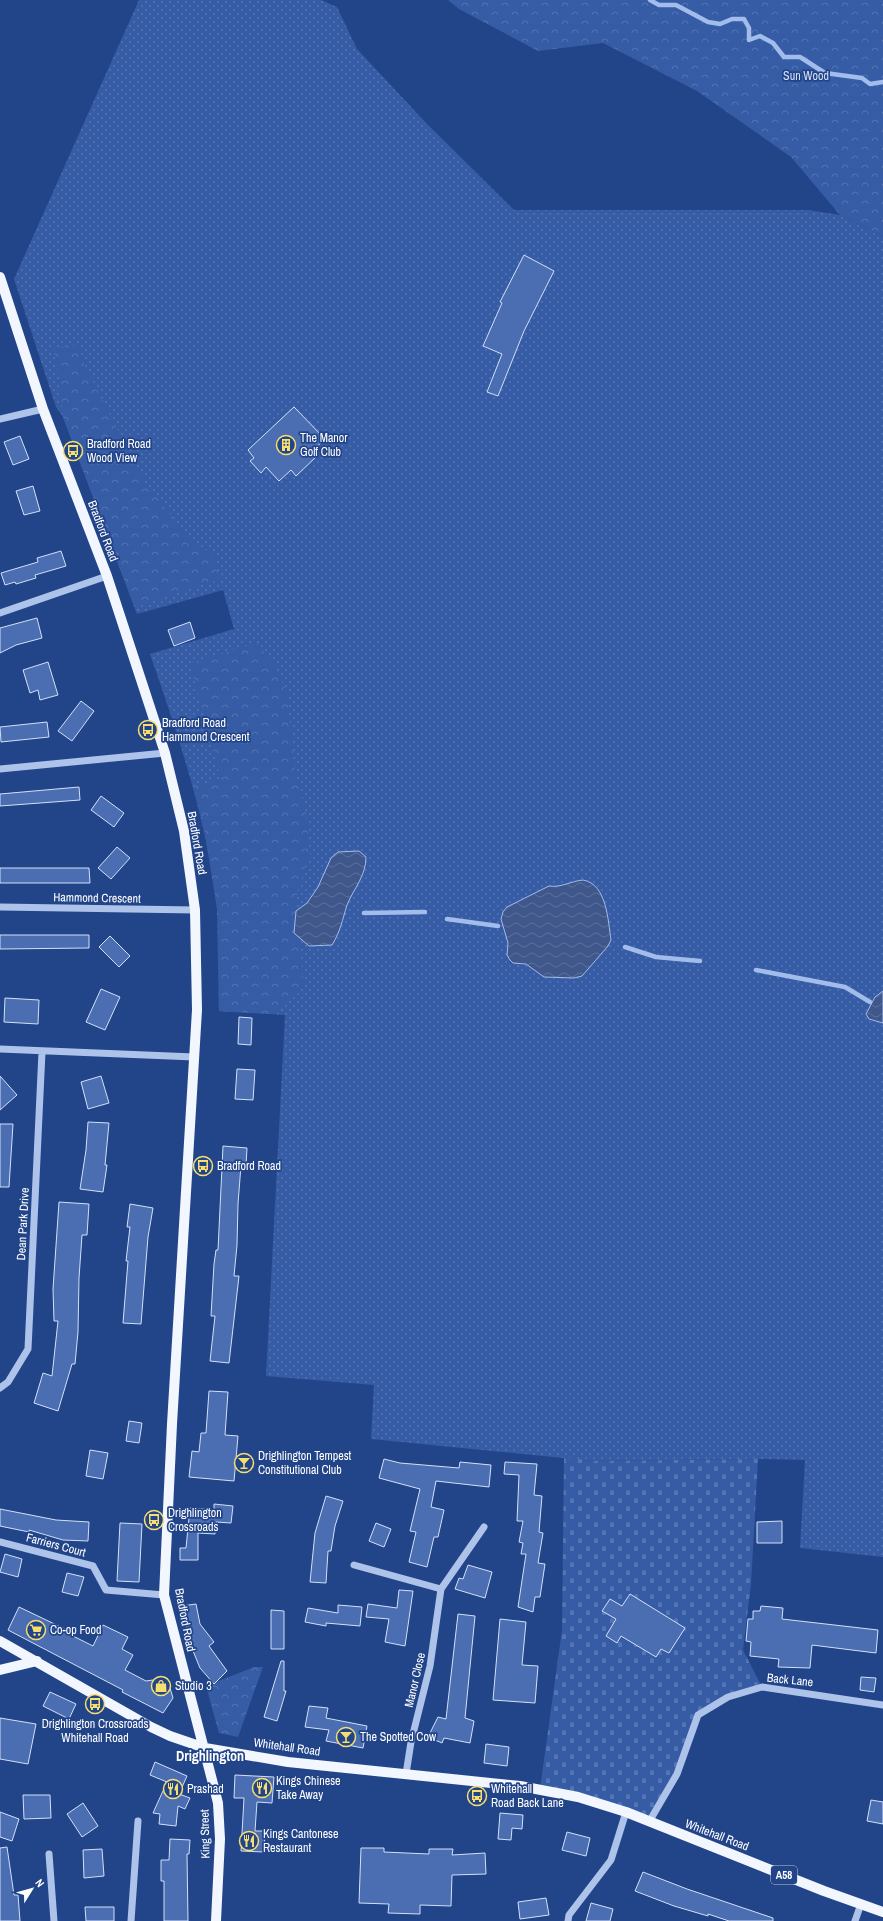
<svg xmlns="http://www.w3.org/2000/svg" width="883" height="1921" viewBox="0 0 883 1921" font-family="'Archivo Narrow',sans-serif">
	<defs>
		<pattern id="grass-dots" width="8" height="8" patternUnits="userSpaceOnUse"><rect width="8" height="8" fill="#365ca6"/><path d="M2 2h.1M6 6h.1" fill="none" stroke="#5474b3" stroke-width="1.8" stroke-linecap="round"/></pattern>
		<pattern id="forest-crowns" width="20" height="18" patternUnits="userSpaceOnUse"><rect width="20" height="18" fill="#365ca6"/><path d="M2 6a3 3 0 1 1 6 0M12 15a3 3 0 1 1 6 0" fill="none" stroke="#5474b3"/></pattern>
		<pattern id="cemetery-stones" width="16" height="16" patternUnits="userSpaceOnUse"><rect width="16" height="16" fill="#365ca6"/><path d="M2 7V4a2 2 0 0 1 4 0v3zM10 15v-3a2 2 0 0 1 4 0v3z" fill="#5474b3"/></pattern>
		<pattern id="water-waves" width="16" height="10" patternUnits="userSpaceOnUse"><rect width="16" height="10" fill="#3f578a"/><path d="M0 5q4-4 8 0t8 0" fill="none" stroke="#5c709c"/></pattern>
	</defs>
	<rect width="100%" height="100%" fill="#224489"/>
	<!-- grass -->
	<path fill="url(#grass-dots)" d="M139 0H321L337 7 357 49 427 124 514 210H808L840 215 883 237V1557L800 1548 805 1460 758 1459 593 1461 371 1439 374 1385 266 1376 285 1015 219 1011C218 977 221 942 217 908 207 820 179 738 150 654L234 629 223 590 137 614 63 417 56 407 14 279Z"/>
	<!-- forest -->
	<path fill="url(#forest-crowns)" d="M448 0H883V237L840 215 791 157 697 91 603 43 538 51 459 9Z
		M79 345 85 367 147 486 193 541 216 557 219 580 134 606 63 417 59 376 53 348Z
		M257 643 275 666 287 692 294 764 306 814 310 854 297 893 294 933 300 938 303 982 297 995 271 1014 219 1011 217 909 203 821 193 787 220 779 190 663Z
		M254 1667H263L238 1737 219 1733 206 1686Z"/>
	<!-- cemetery -->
	<path fill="url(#cemetery-stones)" d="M564 1457 593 1461 758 1459 751 1584 743 1650 762 1687 728 1697 698 1715 677 1774 649 1822 540 1789 562 1630Z"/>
	<!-- water -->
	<path fill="url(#water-waves)" stroke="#a2bceb" d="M359 851 366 857C366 876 354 888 347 905 342 921 341 930 332 945L309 946 294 933 296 911 307 903 318 887 331 858 338 852Z
		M583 880C607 884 608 921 611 940L608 946 582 976 574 978 544 977 526 964 513 963 510 960 507 955 508 943 501 919 503 912 507 907 549 886C561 888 571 881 583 880Z
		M883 991V1023L869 1019 866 1014 875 997Z"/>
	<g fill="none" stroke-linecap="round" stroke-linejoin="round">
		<!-- stream -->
		<path stroke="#a2bceb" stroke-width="4.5" d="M650 0 659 5H676L708 22 720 24 732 19H744L749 28V40L760 36 773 43 784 57H800L825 73 862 78 870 84 883 82
			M364 913 425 912
			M447 919 498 926
			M625 947 656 957 700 961
			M756 970 845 987 870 1002"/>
	</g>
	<!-- building -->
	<path fill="#4b6db1" stroke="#d3e0f8" d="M524 255 554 271 524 331 498 396 487 392 502 354 483 346 502 303 500 302Z
		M294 407 325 439 312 451 317 456 296 476 291 470 279 481 266 467 261 473 250 461 254 458 248 450Z
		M20 436 29 459 13 465 4 442Z
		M33 486 40 511 24 515 16 491Z
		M61 551 66 566 35 575 36 578 16 584 15 582 5 585 1 573 38 562 37 558Z
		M37 618 42 638 16 645 0 653V628Z
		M190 622 195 638 174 646 168 630Z
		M48 662 58 695 40 700 38 690 30 693 23 670Z
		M81 701 94 711 72 741 58 731Z
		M47 722 49 737 1 742 0 727Z
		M79 787 80 800 0 806V794Z
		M101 796 124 813 114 827 91 810Z
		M117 847 130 858 111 879 98 868Z
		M0 868H89L90 883H0Z
		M0 935H89V948L0 949Z
		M110 936 130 956 119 967 99 947Z
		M101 989 120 997 105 1030 86 1022Z
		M5 998 39 1000 38 1024 4 1022Z
		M239 1017 252 1018 251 1045 238 1044Z
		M237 1069 255 1070 253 1100 235 1099Z
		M0 1076 17 1095 0 1110Z
		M101 1076 109 1103 88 1109 81 1082Z
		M88 1122 109 1123 105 1165H107L103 1192 80 1189 86 1150Z
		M0 1124H13L9 1187H0Z
		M223 1146 247 1148 246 1166 241 1165 238 1204 237 1245 234 1276H239L229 1363 210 1361 215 1316H211L214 1264 216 1250H218Z
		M59 1202 89 1204 87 1235H82L79 1278 78 1332 75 1364H72L58 1411 34 1403 43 1373 52 1376 58 1321H54L53 1289Z
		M130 1204 153 1208 148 1237 141 1324 123 1323 128 1261H126L130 1227H127Z
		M209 1391 228 1392 225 1435 238 1436 234 1481 189 1477 192 1451 199 1452 201 1433H206Z
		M129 1421 142 1423 139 1443 126 1441Z
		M90 1450 108 1453 103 1479 86 1476Z
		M384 1459 400 1463 459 1468 460 1462 491 1465 489 1487 436 1481 431 1507 444 1510 438 1537H434L427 1567 409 1562 416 1532 410 1531 420 1489 379 1478Z
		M505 1462 537 1464 534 1495 542 1496 539 1532 543 1533 538 1563 545 1564 540 1597H535L533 1612 518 1607 526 1554H521L523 1543 519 1542 523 1521H517L519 1475 504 1474Z
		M326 1496 343 1501 335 1526 331 1551H328L326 1583 310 1582 315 1533Z
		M214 1504 233 1506 231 1523 216 1522 215 1534 198 1533V1560H180V1548H186L190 1508 214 1510Z
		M0 1509 56 1520 89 1522 88 1541 63 1540 29 1530V1532L0 1526Z
		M782 1521V1543H757V1522Z
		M120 1523 142 1524 139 1582 117 1581Z
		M376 1523 391 1529 384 1547 369 1541Z
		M5 1554 22 1559 18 1577 0 1572Z
		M468 1565 492 1572 485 1598 455 1589 459 1578 463 1579Z
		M67 1573 84 1577 78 1596 62 1592Z
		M399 1590 413 1591 405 1646 385 1642 389 1619 366 1617 368 1604 397 1608Z
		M630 1594 685 1628 669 1653 661 1649 656 1657 621 1636 617 1643 606 1636 616 1619 602 1611 610 1599 622 1606Z
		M196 1604 200 1624 214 1642 209 1646 227 1671 214 1684 200 1668 191 1646 182 1606Z
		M338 1605 362 1607 360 1626 326 1623V1626L305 1622 308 1608 338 1613Z
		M761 1606 783 1608 782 1619 878 1630 876 1653 812 1645 810 1668 778 1667 779 1659 750 1656 751 1642 746 1641 748 1619H753V1611H760Z
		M19 1607 65 1629 63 1631 93 1646 103 1625 128 1637 122 1649 133 1655 125 1670 146 1681 167 1678 173 1698 163 1713 122 1692 123 1690 8 1630Z
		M271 1610 284 1611V1649H271Z
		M458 1614 475 1616 465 1718 474 1721 470 1743 444 1738 442 1743 428 1737 438 1717 446 1719Z
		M500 1619 526 1622 522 1665 538 1666 535 1703 493 1700Z
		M281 1661H284V1691H286L277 1721 264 1717Z
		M861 1677 876 1678 874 1692 860 1690Z
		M50 1692 76 1704 69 1719 43 1706Z
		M309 1706 328 1708 326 1718 367 1726 363 1748 326 1741 329 1730 305 1727Z
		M0 1718 36 1724 28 1764 0 1759Z
		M486 1744 509 1747 507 1766 484 1763Z
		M155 1762 187 1776 179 1794 190 1798 185 1809 178 1806 176 1826 159 1824 160 1814 153 1813 167 1782 150 1775Z
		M235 1775 274 1777 272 1803 257 1802 255 1831H265L264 1852 241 1851 244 1798H234Z
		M23 1795H50L51 1818 24 1819Z
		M871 1800 883 1802V1824L867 1821Z
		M83 1803 98 1826 82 1837 67 1814Z
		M0 1812 19 1819 12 1841 0 1837Z
		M500 1813 523 1815 522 1829 512 1828 511 1840 498 1839Z
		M567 1832 590 1838 586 1856 562 1850Z
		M170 1839 190 1840 189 1854H187L188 1921H164V1881H161V1860H169Z
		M7 1847 14 1895H18L20 1921H0V1848Z
		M361 1848H384V1852L429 1854V1849H453L452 1855 485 1853 486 1874 452 1875 451 1906 420 1905V1914L388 1913 389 1904 359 1903Z
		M102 1849 104 1876 84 1878 83 1850Z
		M643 1872 687 1889 773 1918V1921H729L708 1914V1916L674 1906 635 1891Z
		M546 1898 549 1915 520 1919 518 1902Z
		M591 1903 613 1909 610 1921H586Z
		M85 1907H114V1921H86Z"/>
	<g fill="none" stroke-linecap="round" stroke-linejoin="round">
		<!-- minor -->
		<path stroke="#aec3ea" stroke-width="7" d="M0 419 43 409
			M0 613 107 576
			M0 769 165 753
			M0 907 195 910
			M0 1049 194 1057
			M0 1388 8 1382 28 1349 42 1052
			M0 1542 93 1566 106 1590 164 1595
			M354 1565 441 1589 430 1666 411 1742 406 1774
			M441 1589 484 1527
			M649 1822 677 1774 698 1715 728 1697 762 1687 883 1705
			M49 1854 54 1921
			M131 1921 138 1821
			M568 1921 569 1915 611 1860 626 1812
			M855 1921 861 1904"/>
		<!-- major -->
		<path stroke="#f2f6fe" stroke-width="10" d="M0 277 43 409 107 576 165 753 184 831 195 910 197 1010 172 1424 164 1595 218 1803 220 1839 216 1921
			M0 1641 151 1727 170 1736 205 1748 288 1762 520 1786 578 1797 626 1812 824 1891 883 1912
			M0 1670 37 1661"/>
	</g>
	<!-- icons -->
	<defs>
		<g id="building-ring" transform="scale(1)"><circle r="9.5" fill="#224489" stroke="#f6de71" stroke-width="1.5"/><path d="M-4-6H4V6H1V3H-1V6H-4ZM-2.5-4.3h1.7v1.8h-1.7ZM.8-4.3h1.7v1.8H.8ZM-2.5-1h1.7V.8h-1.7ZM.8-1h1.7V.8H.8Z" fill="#f6de71"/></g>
		<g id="bus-ring" transform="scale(1)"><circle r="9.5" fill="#224489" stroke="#f6de71" stroke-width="1.5"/><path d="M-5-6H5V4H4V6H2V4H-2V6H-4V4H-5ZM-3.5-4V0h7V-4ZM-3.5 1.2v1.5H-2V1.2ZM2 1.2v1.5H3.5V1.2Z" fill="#f6de71"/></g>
		<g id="bar-ring" transform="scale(1)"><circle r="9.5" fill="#224489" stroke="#f6de71" stroke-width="1.5"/><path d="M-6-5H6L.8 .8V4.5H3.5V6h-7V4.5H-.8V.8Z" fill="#f6de71"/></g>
		<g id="supermarket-ring" transform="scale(1)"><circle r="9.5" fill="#224489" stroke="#f6de71" stroke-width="1.5"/><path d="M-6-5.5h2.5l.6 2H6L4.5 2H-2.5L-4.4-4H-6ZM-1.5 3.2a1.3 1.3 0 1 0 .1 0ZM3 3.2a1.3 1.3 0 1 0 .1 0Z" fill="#f6de71"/></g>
		<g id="shop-ring" transform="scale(1)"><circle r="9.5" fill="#224489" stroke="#f6de71" stroke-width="1.5"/><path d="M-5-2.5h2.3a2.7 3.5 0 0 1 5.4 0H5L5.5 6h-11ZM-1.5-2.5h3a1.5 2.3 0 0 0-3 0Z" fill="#f6de71"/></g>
		<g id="restaurant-ring" transform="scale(1)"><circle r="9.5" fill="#224489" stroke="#f6de71" stroke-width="1.5"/><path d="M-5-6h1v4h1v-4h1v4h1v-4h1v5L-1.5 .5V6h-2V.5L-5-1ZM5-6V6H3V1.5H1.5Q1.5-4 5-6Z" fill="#f6de71"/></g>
	</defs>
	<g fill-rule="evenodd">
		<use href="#building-ring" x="286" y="445"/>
		<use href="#bus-ring" x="73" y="451"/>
		<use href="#bus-ring" x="148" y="730"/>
		<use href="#bus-ring" x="203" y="1166"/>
		<use href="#bar-ring" x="244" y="1463"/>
		<use href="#bus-ring" x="154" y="1520"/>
		<use href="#supermarket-ring" x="36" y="1630"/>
		<use href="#shop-ring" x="161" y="1686"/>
		<use href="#bus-ring" x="95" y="1704"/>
		<use href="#bar-ring" x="346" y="1737"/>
		<use href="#restaurant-ring" x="262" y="1788"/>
		<use href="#restaurant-ring" x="173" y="1789"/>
		<use href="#bus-ring" x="477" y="1796"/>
		<use href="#restaurant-ring" x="249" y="1841"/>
	</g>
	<g text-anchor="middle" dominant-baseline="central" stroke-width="3.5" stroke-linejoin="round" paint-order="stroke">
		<!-- shield labels -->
		<rect fill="#224489" stroke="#bdc7dc" stroke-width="1" x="771" y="1866" width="26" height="18" rx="3"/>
		<g font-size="11" font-weight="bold" fill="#fff">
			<text x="784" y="1875">A58</text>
		</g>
		<!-- park labels -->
		<g font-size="12" fill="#d3e0f8" stroke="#224489">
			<text x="806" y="76">Sun Wood</text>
		</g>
		<!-- poi labels -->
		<g font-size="12" fill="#fff" stroke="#224489" text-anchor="start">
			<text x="300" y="438">The Manor<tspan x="300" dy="14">Golf Club</tspan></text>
			<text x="87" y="444">Bradford Road<tspan x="87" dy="14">Wood View</tspan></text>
			<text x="162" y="723">Bradford Road<tspan x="162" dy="14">Hammond Crescent</tspan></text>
			<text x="217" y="1166">Bradford Road</text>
			<text x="258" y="1456">Drighlington Tempest<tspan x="258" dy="14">Constitutional Club</tspan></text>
			<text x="168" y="1513">Drighlington<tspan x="168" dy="14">Crossroads</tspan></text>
			<text x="50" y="1630">Co-op Food</text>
			<text x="175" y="1686">Studio 3</text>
			<text x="95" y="1724" text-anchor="middle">Drighlington Crossroads<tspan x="95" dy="14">Whitehall Road</tspan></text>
			<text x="360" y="1737">The Spotted Cow</text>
			<text x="276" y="1781">Kings Chinese<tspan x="276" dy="14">Take Away</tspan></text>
			<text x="187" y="1789">Prashad</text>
			<text x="491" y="1789">Whitehall<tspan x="491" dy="14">Road Back Lane</tspan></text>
			<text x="263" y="1834">Kings Cantonese<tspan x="263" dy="14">Restaurant</tspan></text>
		</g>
		<!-- street labels -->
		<g font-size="12" fill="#fff" stroke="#224489">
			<text transform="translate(103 531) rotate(69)">Bradford Road</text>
			<text transform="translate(197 843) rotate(80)">Bradford Road</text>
			<text transform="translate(97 898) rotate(1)">Hammond Crescent</text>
			<text transform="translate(23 1224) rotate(-87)">Dean Park Drive</text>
			<text transform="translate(56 1545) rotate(15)">Farriers Court</text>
			<text transform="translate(185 1620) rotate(79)">Bradford Road</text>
			<text transform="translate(415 1680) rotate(-77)">Manor Close</text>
			<text transform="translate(790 1680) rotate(6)">Back Lane</text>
			<text transform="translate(287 1747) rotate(8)">Whitehall Road</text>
			<text transform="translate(205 1834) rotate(-91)">King Street</text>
			<text transform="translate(717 1835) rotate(21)">Whitehall Road</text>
		</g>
		<!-- quarter labels -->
		<g font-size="14" font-weight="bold" fill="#fff" stroke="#224489">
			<text x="210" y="1756">Drighlington</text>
		</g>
	</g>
	<!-- north arrow -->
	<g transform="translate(32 1889) rotate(53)" stroke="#224489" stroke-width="3" paint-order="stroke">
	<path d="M0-3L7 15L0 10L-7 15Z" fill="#ffffff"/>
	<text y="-6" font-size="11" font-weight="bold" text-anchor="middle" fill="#ffffff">N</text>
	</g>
</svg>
